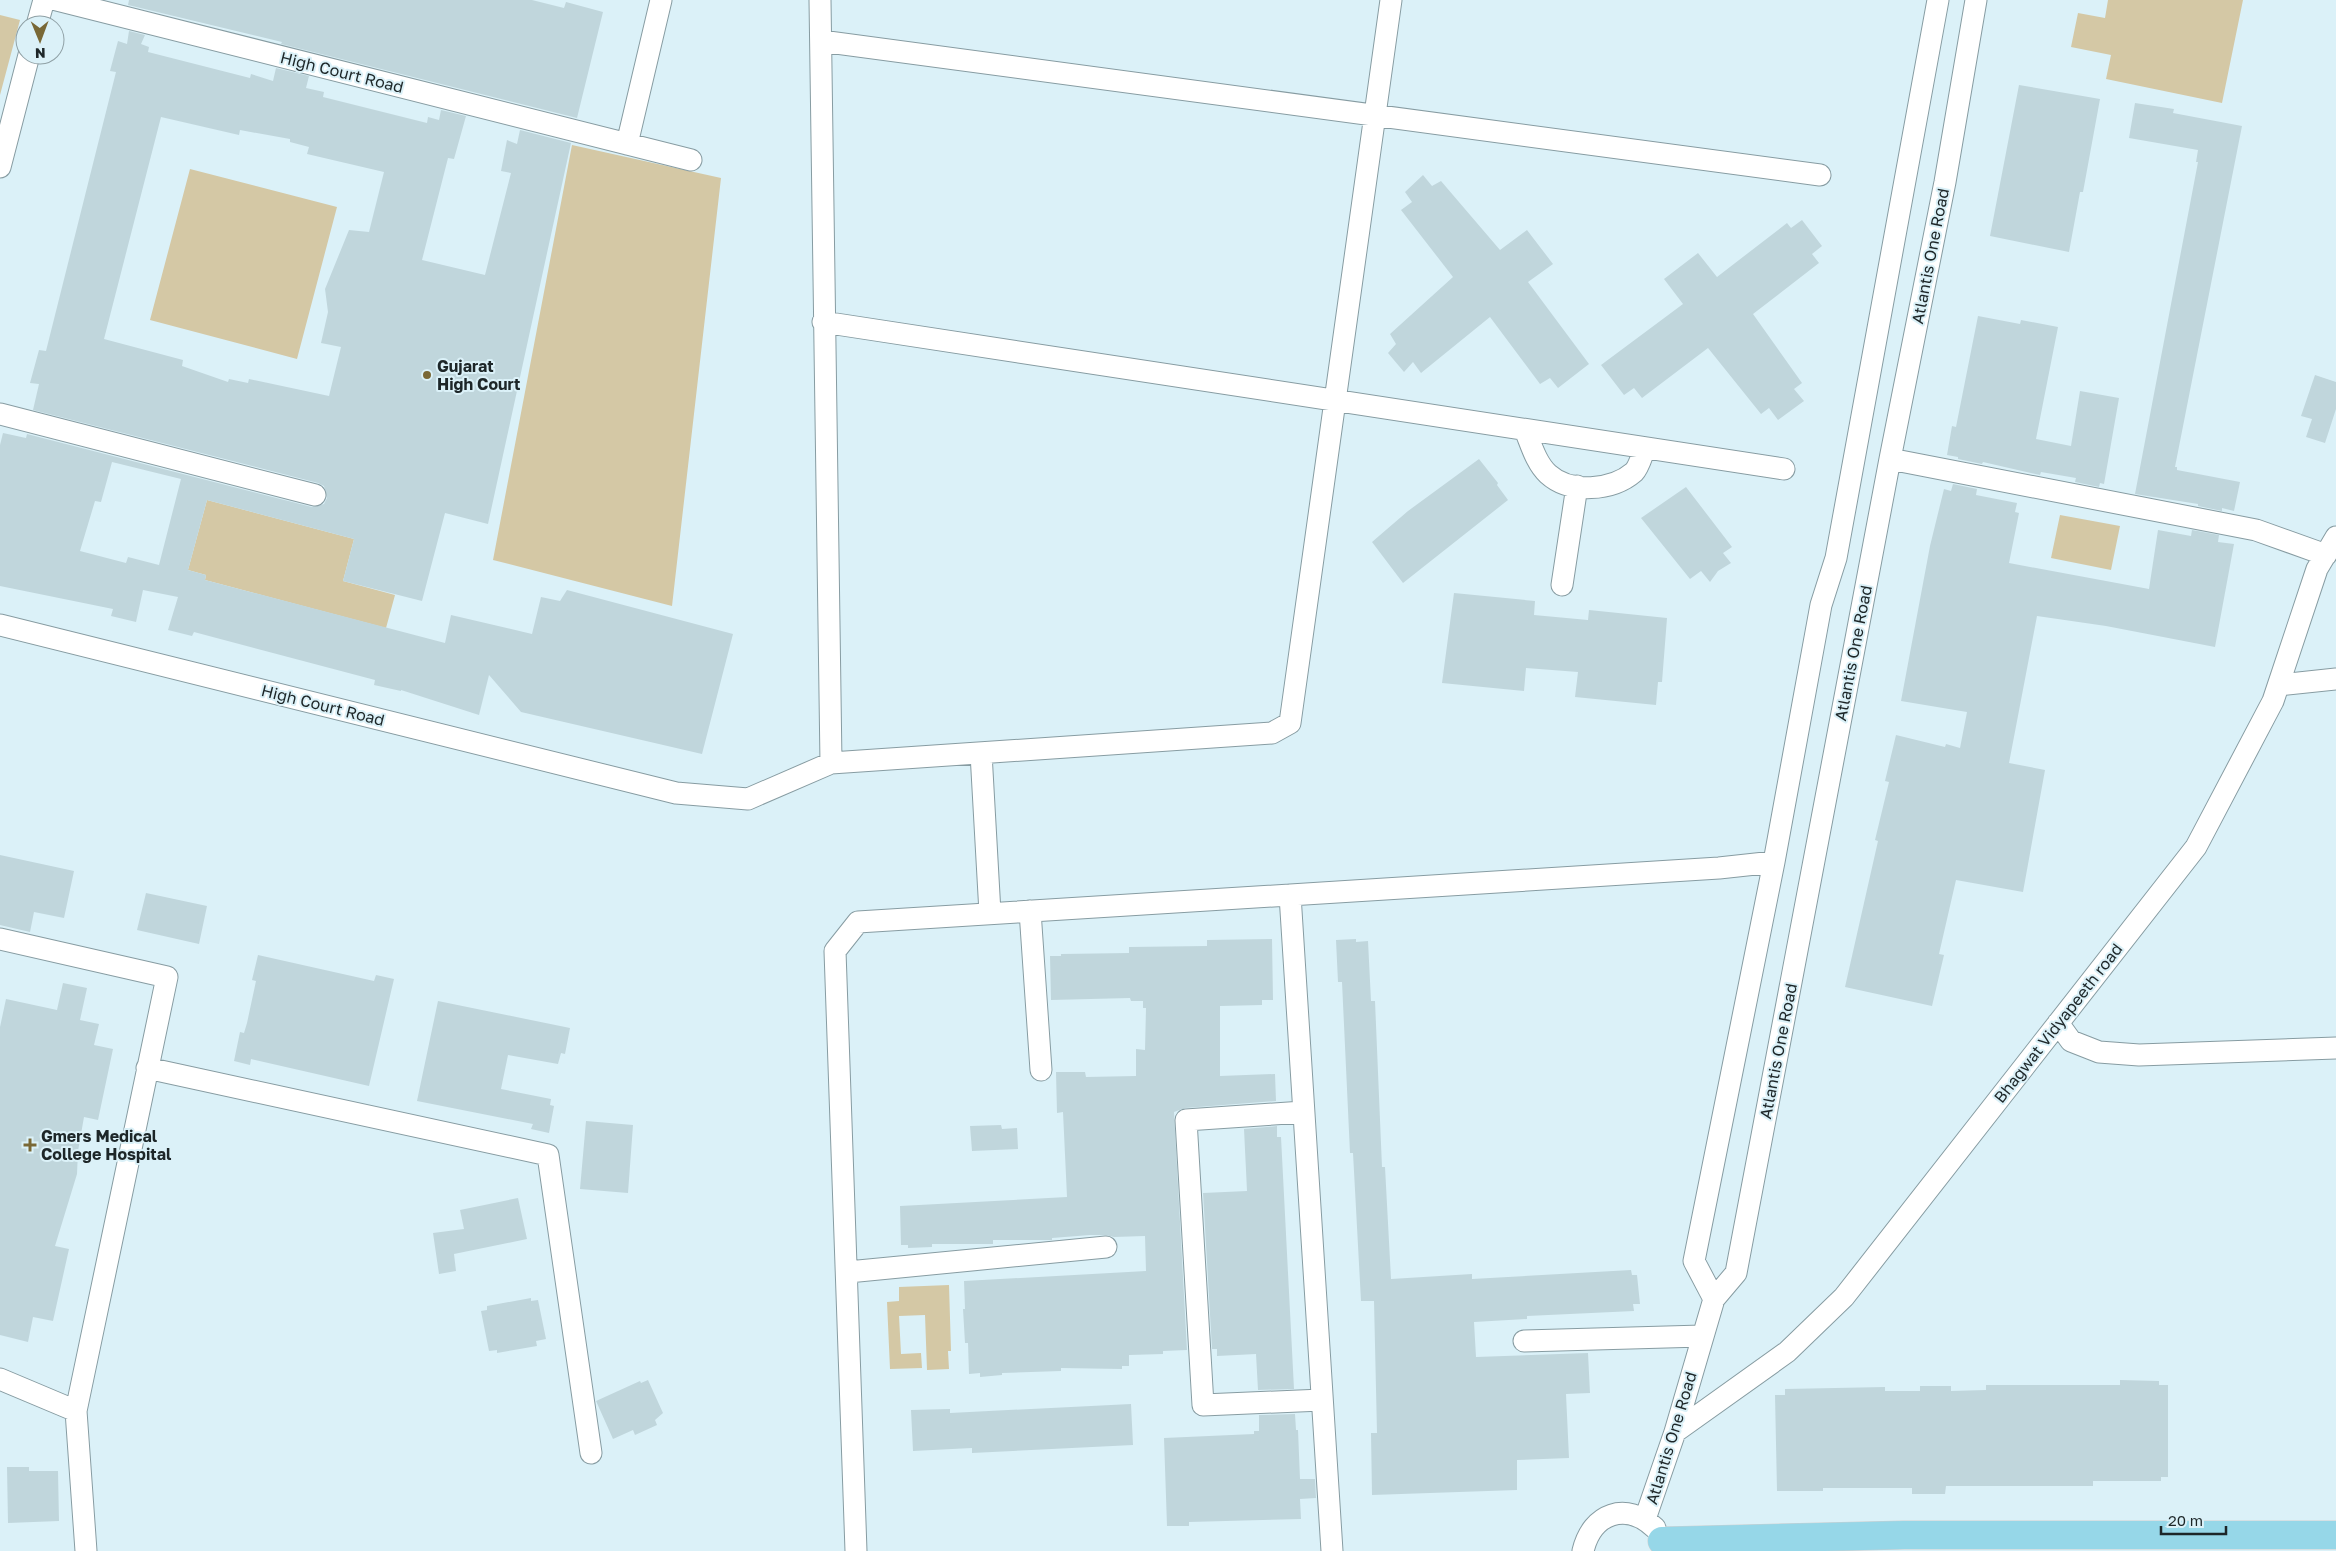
<svg xmlns="http://www.w3.org/2000/svg" width="2336" height="1551" viewBox="0 0 2336 1551" font-family="'Golos Text',sans-serif">
	<rect width="100%" height="100%" fill="#dbf1f8"/>
	<!-- green -->
	<path fill="#d4c8a5" d="M2108 0H2243L2222 103 2106 79 2111 55 2071 47 2078 13 2105 18Z
		M0 15 20 20 0 95Z
		M572 145 721 178 672 606 493 560Z
		M190 169 337 207 297 359 150 320Z
		M207 500 354 539 343 581 395 595 386 628 205 580 206 575 188 570Z
		M2060 515 2120 526 2111 570 2051 558Z
		M949 1285 951 1351H948L949 1369 927 1370 925 1315 899 1316 901 1354 921 1353 922 1368 890 1369 887 1302 899 1301V1287Z"/>
	<!-- building -->
	<path fill="#c0d6dc" fill-rule="evenodd" d="M129 0H532L564 8 566 2 603 12 577 118 281 44 282 42 128 5Z
		M129 31 145 35 141 44 149 47 148 52 250 78 251 74 273 81 276 68 309 76 306 88 324 92 323 97 427 123 428 117 439 120 441 110 466 116 454 159 448 158 422 260 485 275 511 173 501 171 507 140 517 144 520 130 571 143 488 524 445 513 422 601 343 581 354 539 207 500 188 570 206 575 205 580 445 643 451 615 532 634 541 597 560 601 567 590 733 634 702 754 521 712 489 675 479 715 401 690V691L374 685 375 680 194 632 192 636 168 630 178 597 143 590 136 622 111 616 113 609 0 586V445L3 433 26 438 27 434 312 507 324 504 327 498 324 486 318 483 33 410 39 384 30 383 39 350 46 351 116 72 110 71 118 41 127 44ZM161 117 239 135 240 130 290 139V142L309 147 307 154 384 172 369 232 349 230 325 289 328 312 321 343 341 347 329 396 249 379 248 383 229 379 228 382 182 366 183 360 104 339ZM112 462 181 479 159 565 128 557 126 563 80 551 95 501 101 502Z
		M2019 85 2100 99 2083 192H2080L2069 252 1990 236Z
		M2135 103 2174 109 2173 113 2242 126 2175 467H2177V470L2240 482 2234 511 2222 508V511L2198 506V504L2135 494 2198 162H2196L2198 150 2129 138Z
		M1423 175 1432 186 1441 181 1500 250 1527 230 1553 264 1528 282 1589 364 1558 388 1550 378 1540 384 1490 317 1421 373 1413 362 1404 372 1388 353 1396 344 1390 334 1453 277 1401 210 1412 202 1405 192Z
		M1802 220 1822 246 1812 254 1819 263 1753 314 1802 383 1794 389 1804 401 1778 420 1769 408 1761 414 1708 348 1642 398 1634 388 1624 395 1601 365 1683 304 1664 279 1698 253 1717 277 1787 223 1791 228Z
		M1978 316 2020 324 2021 320 2058 327 2036 439 2071 446 2080 391 2119 398 2104 484 2100 483 2099 487 2075 482 2076 478 2041 472 2040 475 1983 462 1982 464 1958 459V457L1947 455 1952 426 1956 427Z
		M2315 375 2336 382V409L2325 443 2306 437 2312 419 2301 416Z
		M1479 459 1498 483 1497 485 1508 500 1403 583 1372 542 1408 511Z
		M1953 484 1977 489 1976 495 2017 503 2015 512 2019 513 2009 563 2149 589 2158 530 2191 536 2192 530 2219 535 2218 542 2234 544 2215 647 2106 626 2037 616 2009 763 2045 770 2023 892 1956 880 1939 954 1944 955 1932 1006 1845 987 1878 841 1875 840 1889 782 1885 781 1896 735 1945 747 1946 744 1960 748 1967 712 1901 701 1930 546 1944 489 1951 491Z
		M1686 487 1732 547 1723 553 1731 563 1718 571 1710 582 1701 571 1690 579 1641 518Z
		M1454 593 1535 601 1534 615 1588 620 1589 610 1667 618 1662 682H1658L1656 705 1575 697 1578 672 1526 668 1524 691 1442 683Z
		M0 855 74 871 64 918 34 912 30 932 0 925Z
		M146 893 207 906 199 944 137 930Z
		M1272 939 1273 1000H1262V1005L1220 1006V1076L1275 1074 1276 1101 1185 1108 1174 1112 1187 1350 1163 1351V1354L1129 1355V1366H1122V1369L1061 1368V1371L1002 1373V1375L980 1377V1373L969 1374 968 1343H965L963 1309H965L964 1281 1146 1271 1145 1236 1114 1237 1105 1235H1090L1052 1238V1240H993V1244H932V1247L908 1248V1245H901L900 1206 1067 1197 1063 1112 1057 1113 1056 1072H1085L1086 1077 1136 1076V1049L1145 1050 1146 1008H1143V1001H1131L1130 998 1051 1000 1050 956H1061V954L1129 953V947L1207 946V940Z
		M1356 939V942L1368 941 1371 1001H1375L1382 1167H1385L1391 1279 1472 1274V1279L1631 1270 1632 1275H1637L1640 1304H1633L1634 1311 1527 1316V1319L1474 1322 1476 1357 1588 1353 1590 1393 1566 1394 1569 1458 1517 1460V1490L1372 1495 1371 1433H1377L1374 1301H1361L1353 1153H1350L1342 982H1338L1336 940Z
		M258 955 374 981 376 975 394 979 369 1086 251 1059 250 1065 234 1061 240 1032 244 1033 247 1023 256 981 252 980Z
		M63 983 87 988 80 1020 99 1024 94 1045 113 1049 98 1120 84 1117 78 1151 77 1174 55 1246 69 1249 53 1321 33 1317 28 1342 0 1335V1027L6 999 57 1010Z
		M438 1001 570 1028 565 1054 561 1053 558 1064 508 1055 501 1089 551 1099 550 1105 554 1106 549 1133 531 1129 533 1124 417 1101Z
		M586 1121 633 1125 628 1193 580 1189Z
		M1001 1125 1002 1129 1017 1128 1018 1149 972 1151 970 1126Z
		M1277 1126V1137H1281L1294 1389 1258 1390 1256 1354 1217 1356V1349H1212L1203 1193 1247 1191 1244 1129Z
		M518 1198 527 1239 454 1254 456 1271 439 1274 433 1233 464 1229 460 1210Z
		M531 1298V1301L538 1300 546 1339 536 1341 537 1346 497 1353V1350L489 1351 481 1311 487 1310V1306Z
		M648 1380 663 1413 655 1420 657 1425 635 1435 633 1430 613 1439 596 1401 640 1381 641 1383Z
		M2120 1380 2159 1381V1385H2168V1477H2161V1481H2093V1486H1946L1945 1494H1912V1488H1823V1491H1777L1775 1395H1785V1389L1885 1387V1391H1920V1386H1951V1391L1986 1390V1385H2120Z
		M1131 1404 1133 1445 972 1453V1448L913 1451 911 1410 950 1409V1413Z
		M1295 1414 1296 1430H1298L1300 1479H1315L1316 1498 1300 1499 1301 1519 1189 1522V1526H1167L1164 1438 1254 1434V1431H1259V1415Z
		M7 1467H29V1471H58L59 1521 8 1523Z"/>
	<g fill="none" stroke-linecap="round" stroke-linejoin="round">
		<!-- minor casing -->
		<g stroke="#879ca2" stroke-width="23">
			<path id="minor" d="M57 0 691 160
				M820 0 831 763
				M37 25 44 0
				M821 41 1820 175
				M627 144 661 0
				M0 167 29 55
				M823 322 1784 469
				M0 414 315 495
				M1525 430C1531 444 1536 463 1548 474 1570 494 1612 491 1634 472 1639 467 1642 455 1645 448
				M1890 459 2256 530 2326 555
				M1562 585 1577 486
				M0 625 676 793 748 799 831 763 1272 733 1290 723 1391 0
				M2279 685 2336 679
				M981 753 990 913
				M1290 895 1332 1551
				M1030 911 1041 1070
				M0 939 167 977 76 1411 86 1551
				M2058 1023 2071 1041 2099 1052 2139 1055 2336 1048
				M147 1068 548 1155 591 1453
				M1303 1112 1186 1120 1203 1405 1322 1400
				M848 1272 1106 1247
				M1714 1299 1694 1261 1774 862 1821 605 1836 558 1938 0
				M1524 1341 1702 1336
				M0 1379 76 1411
				M1675 1432 1787 1352 1844 1297 2196 847 2273 701 2317 569 2336 537
				M1645 1519 1675 1432 1714 1299 1736 1273 1890 459 1945 182 1976 0
				M856 1551 835 951 858 922 1719 868 1774 862
				M1583 1551C1592 1513 1626 1501 1655 1528"/>
		</g>
		<!-- major casing -->
		<g stroke="#cdcfd0" stroke-width="29">
			<path id="major" d="M1662 1541 1904 1535H2336"/>
		</g>
		<!-- minor -->
		<use href="#minor" stroke="#fff" stroke-width="21"/>
		<!-- major -->
		<use href="#major" stroke="#96d7e8" stroke-width="28"/>
	</g>
	<!-- markers -->
	<g fill="#796836" stroke="#dbf1f8" stroke-width="2">
		<circle cx="427" cy="375" r="5"/>
		<path d="M27.5 1137.5h5v5h5v5h-5v5h-5v-5h-5v-5h5z"/>
	</g>
	<g text-anchor="middle" dominant-baseline="central" stroke-width="4" stroke-linejoin="round" paint-order="stroke">
		<!-- street labels -->
		<g font-size="16" fill="#1d2628" stroke="#dbf1f8">
			<text transform="translate(342 72) rotate(14)">High Court Road</text>
			<text transform="translate(1930 256) rotate(-79)">Atlantis One Road</text>
			<text transform="translate(1853 653) rotate(-79)">Atlantis One Road</text>
			<text transform="translate(323 705) rotate(14)">High Court Road</text>
			<text transform="translate(2058 1023) rotate(-52)">Bhagwat Vidyapeeth road</text>
			<text transform="translate(1778 1051) rotate(-79)">Atlantis One Road</text>
			<text transform="translate(1671 1438) rotate(-73)">Atlantis One Road</text>
		</g>
		<!-- poi labels -->
		<g font-size="16" font-weight="bold" fill="#1d2628" stroke="#dbf1f8" text-anchor="start">
			<text x="437" y="366">Gujarat<tspan x="437" dy="18">High Court</tspan></text>
			<text x="41" y="1136">Gmers Medical<tspan x="41" dy="18">College Hospital</tspan></text>
		</g>
	</g>
	<!-- north arrow -->
	<g transform="translate(40 40) rotate(179)"><circle r="24" fill="#dbf1f8" stroke="#8fa0a5"/>
	<path d="M0-4L9 19L0 12L-9 19Z" fill="#796836"/>
	<text y="-8" font-size="14" font-weight="bold" text-anchor="middle" fill="#1d2628">N</text>
	</g>
	<!-- scale -->
	<path d="M2161 1526v8h65v-8" fill="none" stroke="#1d2628" stroke-width="2.5"/>
	<text x="2168" y="1526" font-size="15" fill="#1d2628" stroke="#dbf1f8" stroke-width="4" paint-order="stroke">20 m</text>
</svg>
